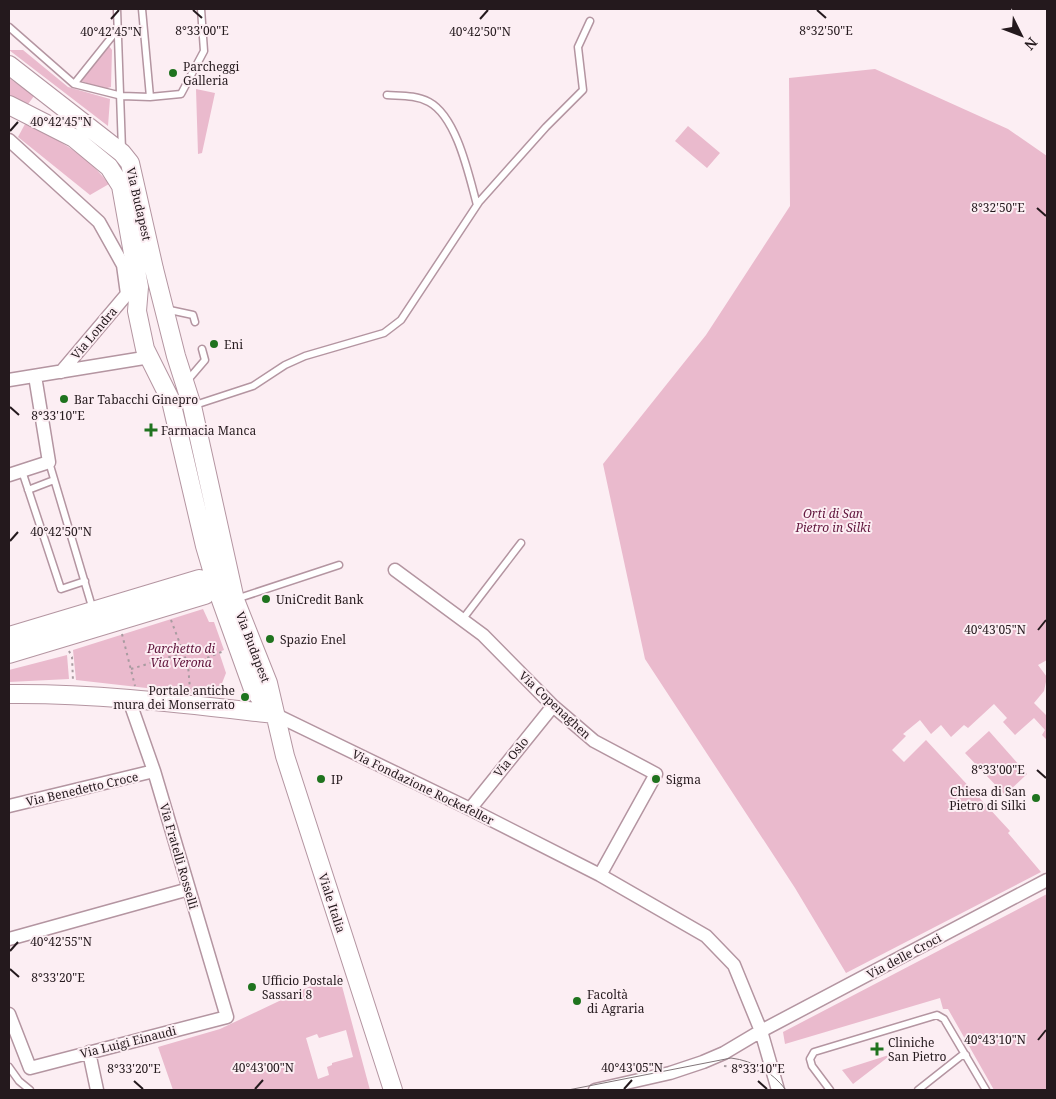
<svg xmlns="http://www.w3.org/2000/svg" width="1056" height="1099" viewBox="0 0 1056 1099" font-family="'Noto Serif',serif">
	<rect width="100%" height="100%" fill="#fceef3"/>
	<!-- green -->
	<path fill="#eabacd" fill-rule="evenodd" d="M109 46 112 50 111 87 104 89 81 81Z
		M9 50H23L68 87 110 99 108 126Z
		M875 69 1008 129 1047 156V660L1038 665 1047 677 1044 691 1034 703 1047 716V740L1042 735 1045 730 1034 718 1015 735 1003 722 1007 718 994 704 968 728 964 725 951 737 941 725 931 734 920 720 903 734 906 736 892 750 904 762 926 740 1010 831 1008 833 1041 872 846 973 795 888 645 659 603 464 706 335 790 206 789 78Z
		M9 78 34 96 26 107 9 99Z
		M196 89 215 93 202 153 198 154Z
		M25 124C57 138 88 156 109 184L90 195 18 137Z
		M688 126 720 153 707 168 675 141Z
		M203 609 209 622H214L224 650 219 652 226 673 217 696 76 680 73 650Z
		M67 655 69 679 9 682V670Z
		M989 731 1027 774 1005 795 965 753Z
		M1047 894V1090H994L948 1009H943L940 998 785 1044 783 1032Z
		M339 975 370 1090H173L158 1047 220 1029 317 983ZM346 1030 353 1057 332 1063V1065L327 1067 329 1075 318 1079 306 1038 317 1034 319 1038Z
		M892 1054 853 1084 842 1070Z"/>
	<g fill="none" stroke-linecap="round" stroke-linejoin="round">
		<!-- lane casing -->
		<g stroke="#b495a1" stroke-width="9">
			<path id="lane" d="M117 9 122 150
				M142 9 150 97
				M9 27 74 84 122 96 150 97 181 94 204 51 201 9
				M74 84 118 29
				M387 95C401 96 416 95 429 102 457 117 469 176 477 205
				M165 309 193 315 195 322
				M187 381 205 360 202 349
				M192 406 253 386 285 365 305 356 384 333 401 320 479 202 546 127 583 90 578 47 590 21
				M49 462 93 610
				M22 471 61 589 85 581
				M28 490 54 480
				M236 599 339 565
				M462 620 521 543
				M9 1067 19 1081 30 1090
				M830 1090 812 1066 810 1059 814 1052 937 1015 944 1019 986 1090
				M918 1090 961 1056 966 1055"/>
		</g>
		<!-- street casing -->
		<g stroke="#b495a1" stroke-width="15">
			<path id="street" d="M9 140 99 222 123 265 127 294 61 372
				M9 380 150 357
				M9 475 49 462 35 376
				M395 570 483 635 553 706 594 741 656 774 600 875
				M274 714 470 809 600 875 706 936 734 965 761 1031 778 1090
				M9 806 154 771
				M470 809 553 706
				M9 939 189 889
				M9 1014 30 1068 227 1017 154 771 128 697
				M89 1052 97 1090
				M595 1090 670 1073 703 1062 724 1053 761 1031 1047 880"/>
		</g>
		<!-- secondary casing -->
		<g stroke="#b495a1" stroke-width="20">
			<path id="secondary" d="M9 65 122 153 130 163 154 269 176 356 192 406 235 600 268 683 285 756 393 1090
				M9 105 74 138 109 167 121 186 139 287 137 311 145 349 171 401 205 546 221 600 253 689 272 712
				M9 636 199 579 211 582 226 578
				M9 654 205 595 211 582
				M9 694C98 693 185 704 274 714"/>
		</g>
		<!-- path -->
		<path stroke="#a89ba0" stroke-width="2" stroke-dasharray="2.5 4" stroke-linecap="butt" d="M171 620 188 665 190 689
			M122 634 135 686
			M69 651 72 657 73 681
			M189 665 224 651
			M131 669 183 653
			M724 1066 759 1071"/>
		<!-- lane -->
		<use href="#lane" stroke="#fff" stroke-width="6"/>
		<!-- street -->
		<use href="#street" stroke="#fff" stroke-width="12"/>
		<!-- secondary -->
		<use href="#secondary" stroke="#fff" stroke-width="18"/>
		<!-- tram -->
		<path stroke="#817579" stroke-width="1" d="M568 1090 731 1058C754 1061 772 1072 786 1090"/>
	</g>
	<!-- ticks -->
	<path fill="none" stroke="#24191d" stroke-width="2" d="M193 10 202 18M817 10 826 18M111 19 119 10M480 19 488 10M10 131 18 122M1037 208 1046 216M10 407 19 415M10 541 18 532M1038 630 1046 620M1037 770 1046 778M10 951 18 942M10 969 19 977M1038 1040 1046 1030M134 1081 143 1089M758 1081 767 1089M255 1089 263 1080M624 1089 632 1080"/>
	<!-- markers -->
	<g fill="#1f731e" stroke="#fceef3" stroke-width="2">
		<circle cx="173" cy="73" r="5"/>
		<circle cx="214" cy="344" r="5"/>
		<circle cx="64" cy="399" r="5"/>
		<path d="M148.5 422.5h5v5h5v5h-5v5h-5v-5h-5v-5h5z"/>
		<circle cx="266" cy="599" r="5"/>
		<circle cx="270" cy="639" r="5"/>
		<circle cx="245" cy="697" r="5"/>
		<circle cx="321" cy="779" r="5"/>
		<circle cx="656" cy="779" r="5"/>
		<circle cx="1036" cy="798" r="5"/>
		<circle cx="252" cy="987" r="5"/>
		<circle cx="577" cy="1001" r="5"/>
		<path d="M874.5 1041.5h5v5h5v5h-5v5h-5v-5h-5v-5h5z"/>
	</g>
	<g text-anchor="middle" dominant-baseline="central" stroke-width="4" stroke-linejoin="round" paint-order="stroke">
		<!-- poi labels -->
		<g font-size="12" fill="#24191d" stroke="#fceef3" text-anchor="start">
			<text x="183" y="66">Parcheggi<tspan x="183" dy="14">Galleria</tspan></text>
			<text x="224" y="344">Eni</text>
			<text x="74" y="399">Bar Tabacchi Ginepro</text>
			<text x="161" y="430">Farmacia Manca</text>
			<text x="276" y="599">UniCredit Bank</text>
			<text x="280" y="639">Spazio Enel</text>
			<text x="235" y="690" text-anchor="end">Portale antiche<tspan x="235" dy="14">mura dei Monserrato</tspan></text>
			<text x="331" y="779">IP</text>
			<text x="666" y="779">Sigma</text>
			<text x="1026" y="791" text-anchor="end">Chiesa di San<tspan x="1026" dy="14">Pietro di Silki</tspan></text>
			<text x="262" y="980">Ufficio Postale<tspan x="262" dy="14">Sassari 8</tspan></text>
			<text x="587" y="994">Facoltà<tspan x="587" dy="14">di Agraria</tspan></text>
			<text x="888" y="1042">Cliniche<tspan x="888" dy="14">San Pietro</tspan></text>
		</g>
		<!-- street labels -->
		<g font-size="12" fill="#24191d" stroke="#fceef3">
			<text transform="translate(139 204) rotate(77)">Via Budapest</text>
			<text transform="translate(94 333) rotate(-50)">Via Londra</text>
			<text transform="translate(253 647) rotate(69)">Via Budapest</text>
			<text transform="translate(555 705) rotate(43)">Via Copenaghen</text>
			<text transform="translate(511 757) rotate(-51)">Via Oslo</text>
			<text transform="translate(423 787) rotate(26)">Via Fondazione Rockefeller</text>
			<text transform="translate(82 789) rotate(-13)">Via Benedetto Croce</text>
			<text transform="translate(179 856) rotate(74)">Via Fratelli Rosselli</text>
			<text transform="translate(332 903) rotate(72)">Viale Italia</text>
			<text transform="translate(904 956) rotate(-28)">Via delle Croci</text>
			<text transform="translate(128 1042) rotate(-14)">Via Luigi Einaudi</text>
		</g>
		<!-- park labels -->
		<g font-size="12" font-style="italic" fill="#60153c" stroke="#fceef3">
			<text x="833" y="513">Orti di San<tspan x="833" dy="14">Pietro in Silki</tspan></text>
			<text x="181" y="648">Parchetto di<tspan x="181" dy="14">Via Verona</tspan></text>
		</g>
	</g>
	<g font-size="12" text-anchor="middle" fill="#24191d" stroke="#fceef3" stroke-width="4" stroke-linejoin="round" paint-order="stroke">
		<text x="826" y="35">8°32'50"E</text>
		<text x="202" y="35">8°33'00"E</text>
		<text x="111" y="36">40°42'45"N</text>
		<text x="480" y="36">40°42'50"N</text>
		<text x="61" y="126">40°42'45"N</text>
		<text x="998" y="212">8°32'50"E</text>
		<text x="58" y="420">8°33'10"E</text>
		<text x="61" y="536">40°42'50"N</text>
		<text x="995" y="634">40°43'05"N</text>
		<text x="998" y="774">8°33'00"E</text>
		<text x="61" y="946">40°42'55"N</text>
		<text x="58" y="982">8°33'20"E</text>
		<text x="995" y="1044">40°43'10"N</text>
		<text x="263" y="1072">40°43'00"N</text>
		<text x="632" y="1072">40°43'05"N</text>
		<text x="134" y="1073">8°33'20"E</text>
		<text x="758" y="1073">8°33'10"E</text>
	</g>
	<!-- border -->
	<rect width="1056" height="1099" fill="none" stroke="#24191d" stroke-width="20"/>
	<!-- north arrow -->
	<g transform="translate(1021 35) rotate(132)" stroke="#fceef3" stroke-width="4" paint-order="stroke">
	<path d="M0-4L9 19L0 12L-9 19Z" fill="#24191d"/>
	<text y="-8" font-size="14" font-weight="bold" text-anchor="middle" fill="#24191d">N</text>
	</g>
</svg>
